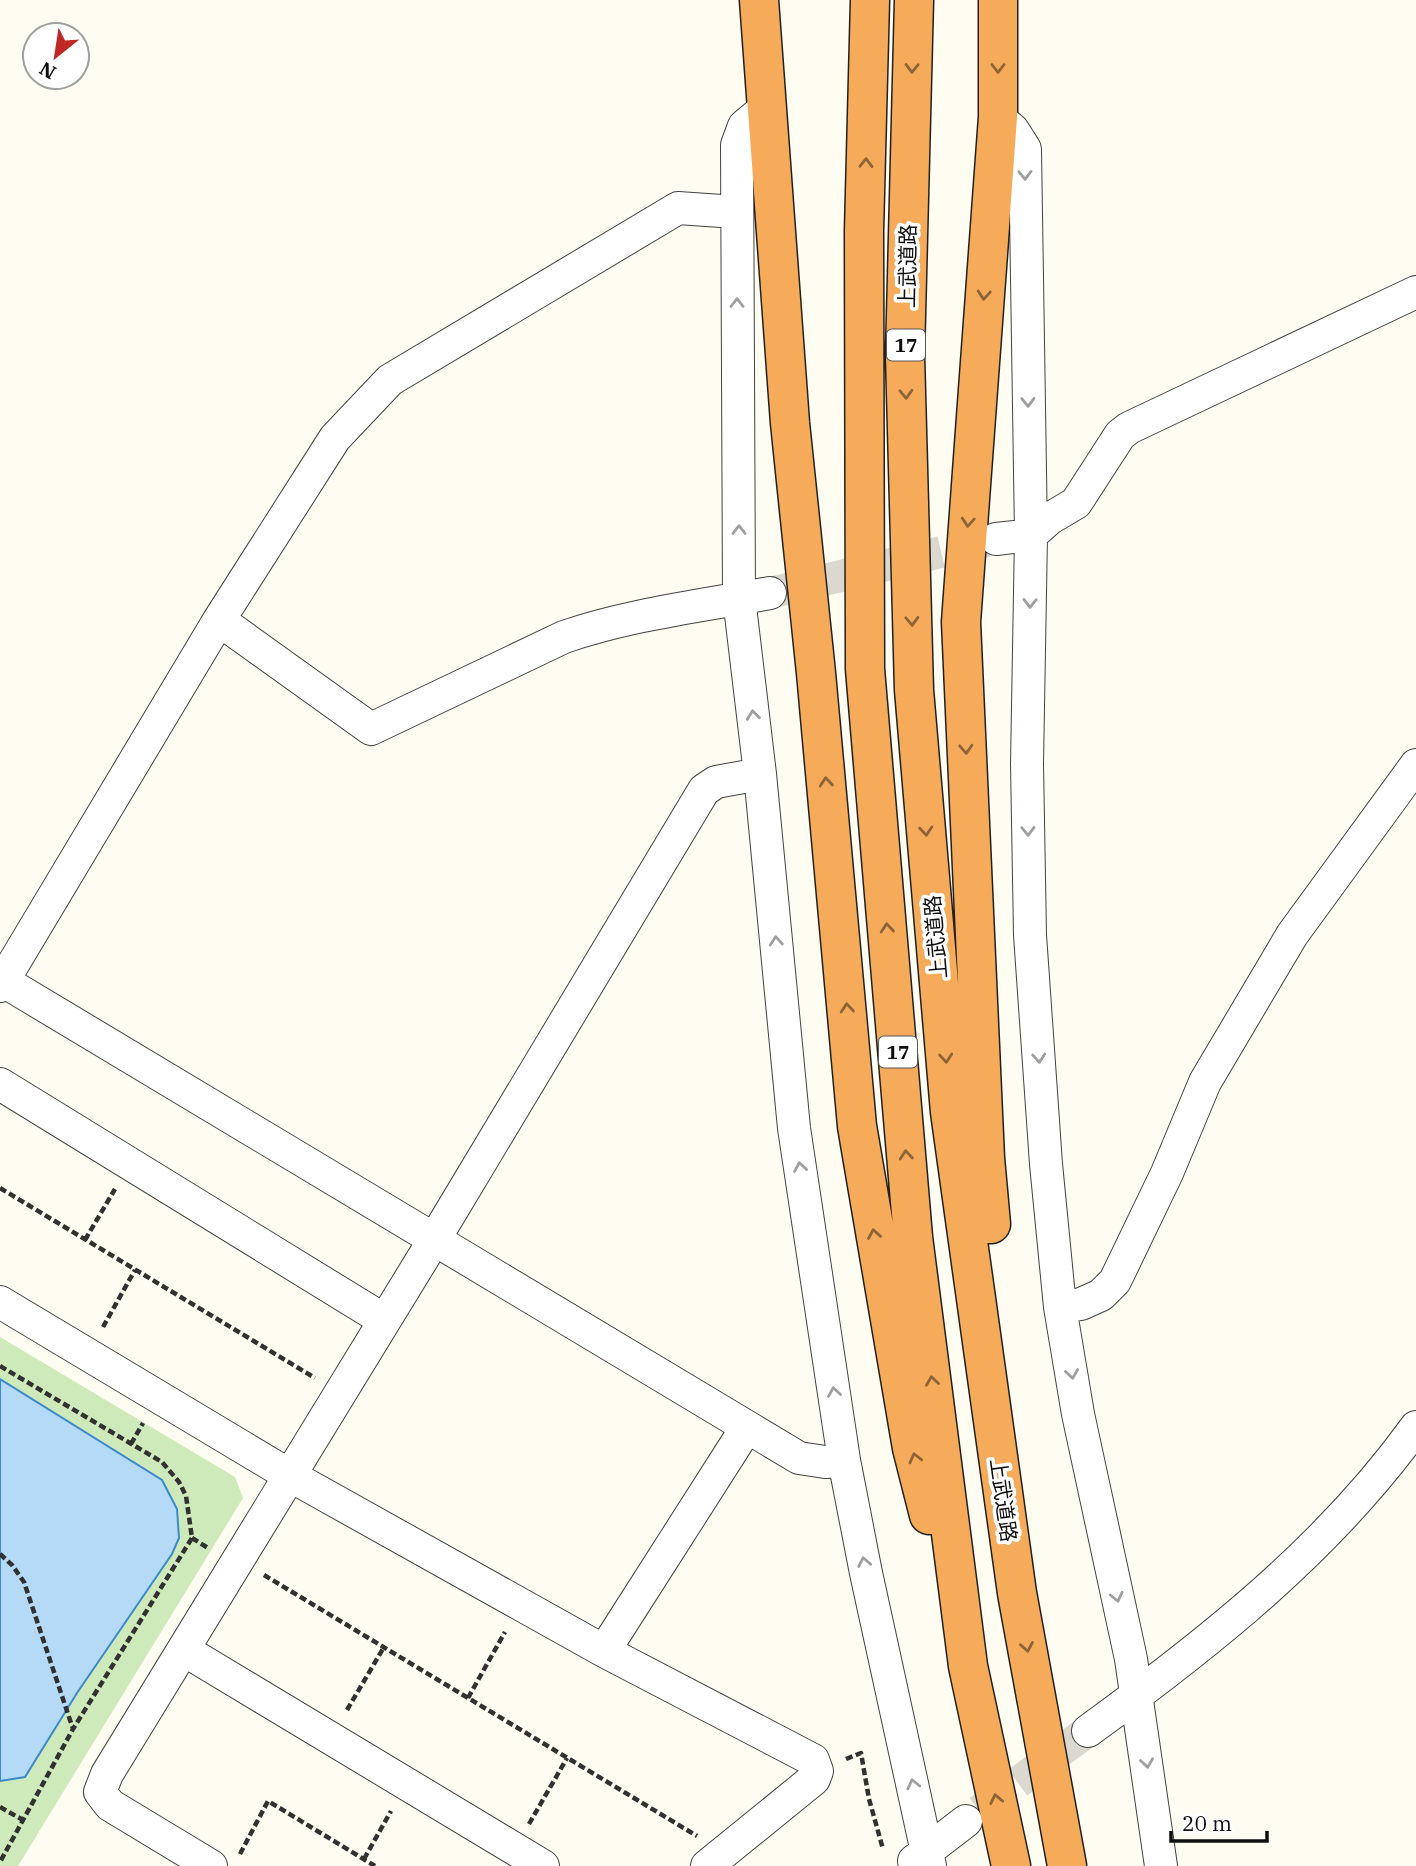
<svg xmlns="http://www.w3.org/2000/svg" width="1416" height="1866" viewBox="0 0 1416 1866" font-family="'IBM Plex Serif','Noto Sans JP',serif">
	<rect width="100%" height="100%" fill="#fffdf1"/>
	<!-- green -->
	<path fill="#cfeaba" d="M0 1337 235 1477 243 1498 18 1866H0Z"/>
	<!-- water -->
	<path fill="#b5daf7" stroke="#3b89cf" stroke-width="2" d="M0 1379 162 1480 177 1509 179 1538 172 1554 77 1693 25 1777 0 1781Z"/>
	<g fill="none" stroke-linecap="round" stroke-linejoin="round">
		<!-- minor-tunnel -->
		<path stroke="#dbd9cf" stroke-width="32" stroke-dasharray="32 16" stroke-linecap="butt" d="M770 593 987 541
			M979 1811 1088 1731"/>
		<!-- minor casing -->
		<g stroke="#424242" stroke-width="34">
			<path id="minor" d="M768 106 744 126 737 145 739 598 760 774 794 1128 844 1460 866 1573 930 1866
				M998 117 1013 130 1025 149 1031 535 1027 764 1030 935 1046 1164 1060 1307 1078 1414 1131 1659 1161 1866
				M996 539 1031 535 1049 519 1076 503 1120 435 1129 428 1416 292
				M219 620 371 729 564 637C631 614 701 606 770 593
				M0 979 799 1458 825 1462 844 1460
				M0 986 219 620 335 438 390 380 678 208 736 212
				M0 1084 384 1320
				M0 1302 289 1475 604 1651 813 1760 817 1771 814 1779 707 1866
				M1060 1307 1081 1304 1101 1295 1115 1281 1167 1173 1205 1082 1292 935 1416 765
				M184 1650 543 1866
				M604 1651 747 1427
				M1088 1731C1209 1643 1328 1549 1416 1427
				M914 1861 966 1821
				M211 1866 110 1805 100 1792 107 1774 434 1240 704 790 716 782 760 774"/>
		</g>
		<!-- highway casing -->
		<g stroke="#202020" stroke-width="41">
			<path id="highway" d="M759 0 790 423 816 673 857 1126 912 1448 929 1515
				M870 0 864 231 865 669 913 1237 968 1666 1011 1866
				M914 0 905 355 914 690 950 1112 1017 1593 1067 1866
				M991 1224 985 1158 961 622 998 117V0"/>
		</g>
		<!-- path -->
		<path stroke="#313131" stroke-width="4.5" stroke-dasharray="7 3.5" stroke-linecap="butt" d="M0 1188 315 1378
			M85 1240 115 1189
			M103 1327 135 1270
			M0 1366 162 1462 179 1482 186 1496 192 1538 73 1729 0 1862
			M131 1444 143 1423
			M192 1538 208 1548
			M0 1554 12 1565 24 1582 73 1729
			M264 1575 697 1836
			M468 1698 505 1632
			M347 1710 384 1647
			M846 1759 861 1753 869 1799 883 1849
			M0 1807 23 1820
			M529 1824 567 1758
			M240 1854 268 1801 375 1866
			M364 1859 391 1811"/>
		<!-- minor -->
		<use href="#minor" stroke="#fff" stroke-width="32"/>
		<!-- highway -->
		<use href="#highway" stroke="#f5ab59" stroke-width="38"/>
	</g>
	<!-- one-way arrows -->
	<defs><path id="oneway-chevron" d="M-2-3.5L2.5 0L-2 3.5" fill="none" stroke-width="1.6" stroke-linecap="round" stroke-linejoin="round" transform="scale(1.75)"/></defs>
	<g stroke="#8e6538">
		<use href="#oneway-chevron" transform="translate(912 68) rotate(91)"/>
		<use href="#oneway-chevron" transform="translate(998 68) rotate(90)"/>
		<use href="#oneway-chevron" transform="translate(866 163) rotate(-89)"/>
		<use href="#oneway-chevron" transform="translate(984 295) rotate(94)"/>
		<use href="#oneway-chevron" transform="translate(906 394) rotate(88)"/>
		<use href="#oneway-chevron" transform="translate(968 522) rotate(94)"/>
		<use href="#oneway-chevron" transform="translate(912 621) rotate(88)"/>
		<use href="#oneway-chevron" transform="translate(966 749) rotate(87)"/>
		<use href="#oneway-chevron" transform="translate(826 782) rotate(-95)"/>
		<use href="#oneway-chevron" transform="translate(926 831) rotate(85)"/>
		<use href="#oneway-chevron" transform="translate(887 928) rotate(-95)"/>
		<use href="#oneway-chevron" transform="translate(847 1008) rotate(-95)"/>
		<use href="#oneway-chevron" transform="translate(946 1058) rotate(85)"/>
		<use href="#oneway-chevron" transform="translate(906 1155) rotate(-95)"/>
		<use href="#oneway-chevron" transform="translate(874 1234) rotate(-100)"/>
		<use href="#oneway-chevron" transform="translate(932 1381) rotate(-98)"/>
		<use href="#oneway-chevron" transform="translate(915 1458) rotate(-104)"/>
		<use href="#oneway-chevron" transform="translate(1027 1647) rotate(80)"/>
		<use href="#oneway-chevron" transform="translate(996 1799) rotate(-102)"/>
	</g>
	<g stroke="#9f9f9f">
		<use href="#oneway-chevron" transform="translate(1025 175) rotate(89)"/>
		<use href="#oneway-chevron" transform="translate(737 303) rotate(-90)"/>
		<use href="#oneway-chevron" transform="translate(1028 402) rotate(89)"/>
		<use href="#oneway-chevron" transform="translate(739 530) rotate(-90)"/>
		<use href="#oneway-chevron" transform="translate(1030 603) rotate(91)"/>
		<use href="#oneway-chevron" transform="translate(753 715) rotate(-97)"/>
		<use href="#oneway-chevron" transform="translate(1028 831) rotate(89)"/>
		<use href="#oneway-chevron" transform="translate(776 941) rotate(-95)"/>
		<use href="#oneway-chevron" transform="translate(1039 1058) rotate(86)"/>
		<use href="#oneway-chevron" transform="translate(800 1167) rotate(-99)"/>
		<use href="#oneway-chevron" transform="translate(1072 1374) rotate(81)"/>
		<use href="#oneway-chevron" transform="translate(834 1392) rotate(-99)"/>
		<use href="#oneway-chevron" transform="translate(864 1562) rotate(-101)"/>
		<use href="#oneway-chevron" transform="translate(1117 1597) rotate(77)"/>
		<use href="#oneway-chevron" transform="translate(1147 1763) rotate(82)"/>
		<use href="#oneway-chevron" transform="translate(913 1784) rotate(-103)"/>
	</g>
	<g text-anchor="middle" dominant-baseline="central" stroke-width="7" stroke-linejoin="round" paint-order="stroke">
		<!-- shield labels -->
		<g fill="#fff" stroke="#575757" stroke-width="2">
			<rect x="887" y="329.5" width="38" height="31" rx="5"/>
			<rect x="879" y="1036.5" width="38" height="31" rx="5"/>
		</g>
		<g font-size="19" font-weight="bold" fill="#0f0f0f">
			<text x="906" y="345">17</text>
			<text x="898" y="1052">17</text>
		</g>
		<!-- street labels -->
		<g font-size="21" fill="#0f0f0f" stroke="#fff">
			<text transform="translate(907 266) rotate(-89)">上武道路</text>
			<text transform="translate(935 937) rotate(-95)">上武道路</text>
			<text transform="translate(1004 1500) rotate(82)">上武道路</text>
		</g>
	</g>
	<!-- north arrow -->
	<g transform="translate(56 56) rotate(210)"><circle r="33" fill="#ffffff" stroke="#9f9f9f" stroke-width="2"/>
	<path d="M0-5L12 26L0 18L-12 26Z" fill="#c12825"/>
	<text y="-10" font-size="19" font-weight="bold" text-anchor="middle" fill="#0f0f0f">N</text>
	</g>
	<!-- scale -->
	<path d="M1171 1831v10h96v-10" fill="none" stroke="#0f0f0f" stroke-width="3.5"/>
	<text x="1182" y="1831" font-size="21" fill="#0f0f0f" stroke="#ffffff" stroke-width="5" paint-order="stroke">20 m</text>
</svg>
